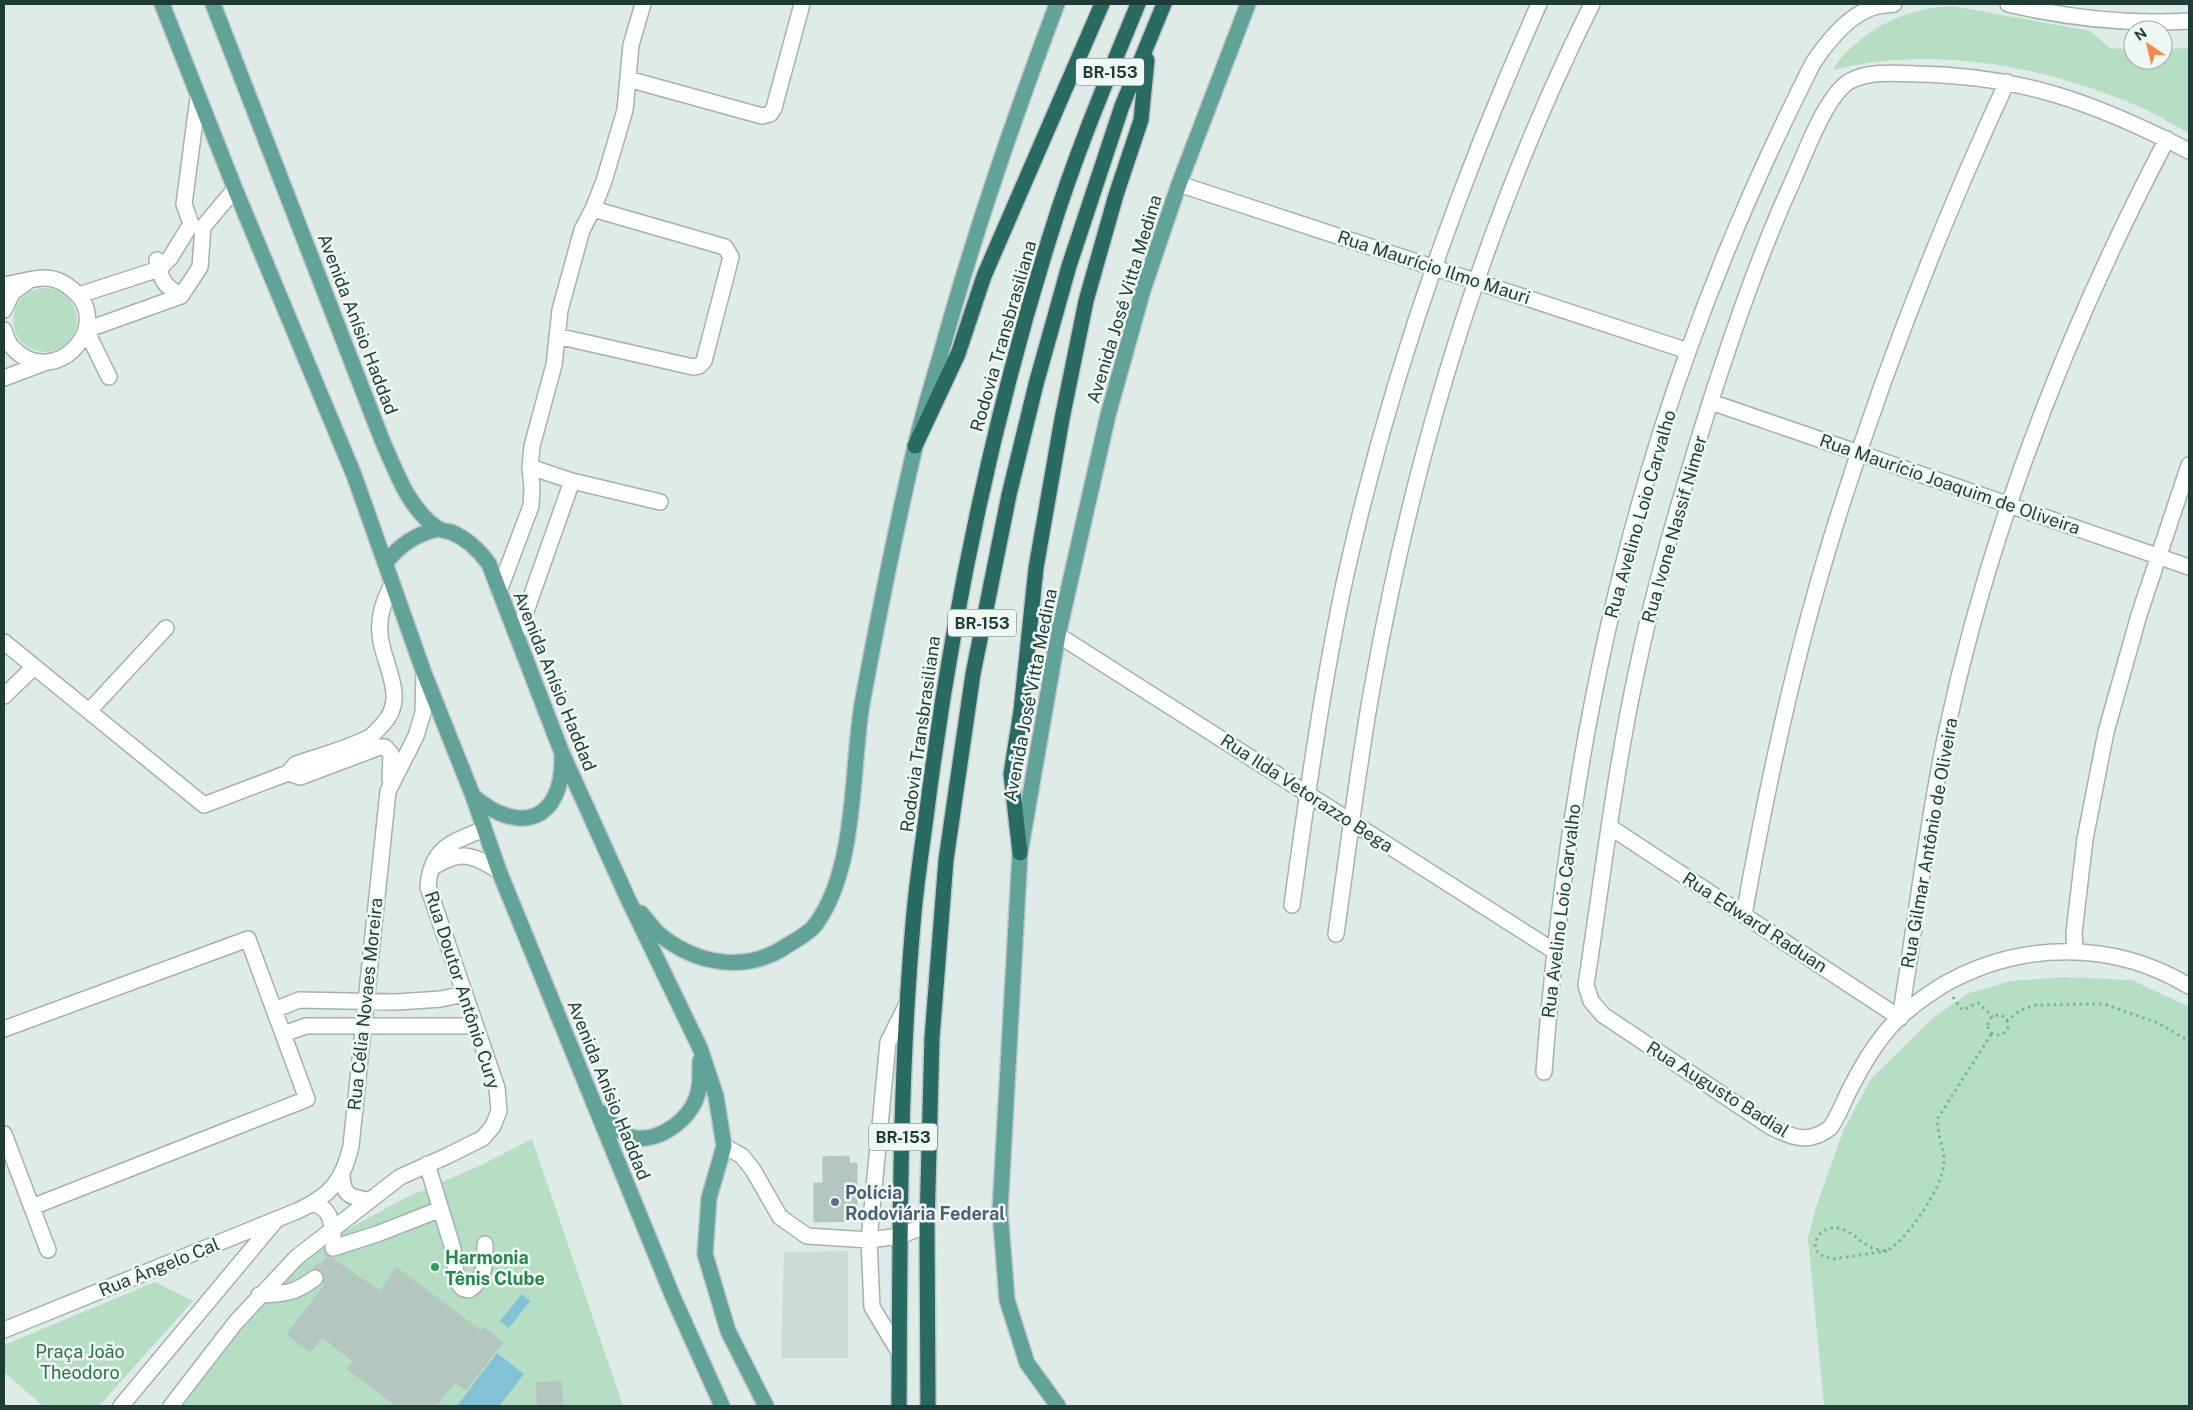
<svg xmlns="http://www.w3.org/2000/svg" width="2193" height="1410" viewBox="0 0 2193 1410" font-family="'Public Sans',sans-serif">
	<rect width="100%" height="100%" fill="#dfebe7"/>
	<!-- built -->
	<path fill="#cddbd6" d="M848 1251V1358H781L784 1252Z"/>
	<!-- green -->
	<path fill="#b6dec4" d="M1952 6 2090 31 2110 48 2133 50V60H2163V49L2189 48V133C2169 122 2149 110 2128 102 2037 65 1930 45 1833 70 1849 43 1884 20 1914 12 1926 8 1940 7 1952 6Z
		M13 320a32 32 0 1 1 64 0a32 32 0 1 1-64 0Z
		M2064 977 2132 980 2189 1007V1406H1824L1808 1238 1816 1207 1844 1129 1871 1079 1934 1017 1969 993 2011 981Z
		M532 1139 623 1406H179L259 1302 326 1241 405 1198 477 1167Z
		M155 1282 193 1301 99 1406H43L4 1372V1345Z"/>
	<!-- water -->
	<path fill="#83c1d4" d="M522 1294 530 1301 509 1328 500 1321Z
		M497 1353 524 1374 499 1406H457Z"/>
	<!-- building -->
	<path fill="#b4c6c0" stroke="#b1c5be" d="M849 1156V1163H857V1221L814 1222V1183H823V1157Z
		M328 1256 380 1291 397 1268 481 1331 483 1327 503 1342 466 1390 455 1382 436 1406H397L347 1369 353 1361 322 1337 310 1352 287 1334 325 1285 322 1283 324 1277 323 1273 317 1269Z
		M561 1381 563 1406H538L536 1383Z"/>
	<g fill="none" stroke-linecap="round" stroke-linejoin="round">
		<!-- minor-tunnel -->
		<path stroke="#b9c8c4" stroke-width="15" stroke-dasharray="15 8" stroke-linecap="butt" d="M315 1278 331 1257"/>
		<!-- minor casing -->
		<g stroke="#a2b3af" stroke-width="18">
			<path id="minor" d="M643 4 631 45 625 110 604 181 593 209 582 230 560 310 554 365 532 446 530 467 572 481 660 502
				M2008 4C2068 18 2127 25 2189 21
				M628 79 762 116 770 114 774 108 802 4
				M2189 151C2096 103 2020 75 1915 74 1895 73 1868 71 1850 81 1827 94 1806 151 1795 176 1761 250 1735 326 1710 403 1682 492 1655 582 1636 674 1614 777 1602 881 1586 985L1591 1001 1603 1015 1771 1127C1793 1138 1809 1144 1830 1128 1838 1117 1843 1103 1849 1091 1859 1071 1871 1050 1885 1033 1901 1013 1922 998 1943 985 2020 941 2113 940 2189 986
				M1179 184 1688 351
				M157 260C162 281 162 284 181 296
				M4 285C17 283 32 278 45 278 56 278 65 283 73 290 116 326 53 392 12 347 8 343 6 336 4 330
				M79 295 159 269 170 258 191 224 184 204 198 98
				M4 310 12 293 26 283
				M557 336 693 367 699 366 704 361 731 257 725 247 593 209
				M109 377 86 330 181 296 200 267 203 227 235 189
				M4 378 44 363
				M1711 402 2189 567
				M499 591 531 506 532 489 530 467
				M518 634 572 481
				M1058 635 1554 951
				M4 642 204 805 288 773 296 764C320 756 346 749 368 738 374 735 378 729 382 725 409 698 383 666 380 635 378 616 384 601 392 584
				M4 696 34 667
				M89 711 166 628
				M288 773 300 777 380 747H385L391 754 390 780
				M1610 827 1900 1018C1916 924 1926 828 1946 734 1990 525 2068 328 2167 139
				M433 867C461 850 472 854 499 871
				M1292 905C1307 796 1322 687 1345 579 1389 380 1456 189 1539 4
				M1744 915C1766 791 1792 667 1829 546 1877 387 1937 233 2007 82
				M1336 934C1348 850 1358 766 1373 683 1415 449 1486 217 1592 4
				M2075 951 2074 933 2085 839 2106 732 2139 615 2189 465
				M274 1010 299 1000 397 1002 441 999 464 994
				M4 1029 248 939 307 1099 32 1207
				M283 1034 306 1026H476
				M1544 1072C1562 827 1605 581 1689 349 1724 251 1766 156 1813 63 1827 42 1848 15 1874 7 1881 5 1888 5 1894 4
				M4 1134 48 1250
				M724 1146 742 1156 753 1170 780 1217 807 1236 869 1240 900 1236 927 1225
				M427 1164 453 1249 457 1281 462 1288 469 1290C486 1279 485 1262 485 1244
				M342 1175C343 1195 349 1197 368 1200
				M314 1204C330 1209 331 1219 333 1235
				M333 1248 377 1234 441 1209
				M259 1295C284 1294 296 1293 315 1278
				M4 1330 297 1211C330 1196 343 1181 351 1146L388 791 416 736 423 713 424 673
				M899 1352 872 1307 869 1240 888 1042 907 1004
				M121 1406 277 1219
				M171 1406 236 1322 297 1257 400 1177 447 1156 483 1138 493 1126 499 1111 497 1088 428 887C431 847 451 843 484 829"/>
		</g>
		<!-- major casing -->
		<g stroke="#c0c8c7" stroke-width="18">
			<path id="major" d="M162 4 235 189 354 475 424 673 473 796 499 871 673 1297 722 1406
				M213 4 382 440C396 471 408 508 437 528 441 531 447 531 451 532 468 539 479 550 489 564L562 753 628 899 700 1048 716 1096 724 1146 709 1198 705 1254 728 1331 766 1406
				M386 563C399 545 416 534 438 529
				M473 796C520 836 563 821 562 757
				M641 913C648 921 655 932 664 938 702 966 749 972 788 945 797 939 810 933 816 924 857 867 851 772 862 704 878 618 895 532 915 447 922 417 931 387 940 357 973 237 1013 120 1057 4
				M603 1113C611 1124 622 1136 636 1138 657 1141 682 1124 692 1107 701 1093 700 1077 700 1061
				M1058 1406 1027 1363 1007 1300 1000 1211 1020 853 1058 635 1108 415 1143 290 1179 184 1248 4"/>
		</g>
		<!-- highway casing -->
		<g stroke="#c0c8c7" stroke-width="18">
			<path id="highway" d="M915 446 958 354 984 276 1102 4
				M1020 853 1011 774 1021 711 1036 568 1062 419 1086 301 1116 195 1141 120 1147 60
				M899 1406C900 1246 899 1084 913 924 916 886 922 848 927 810 952 614 992 421 1051 233 1075 155 1107 79 1138 4
				M928 1406 927 1225 932 1038 946 860 973 674 1009 495 1036 384 1069 266 1122 106 1164 4"/>
		</g>
		<!-- path -->
		<path stroke="#7eb1a5" stroke-width="3" stroke-dasharray="2.5 4" stroke-linecap="butt" d="M1953 997 1962 1010 1978 1003 1993 1017
			M1988 1025a10 10 0 1 1 20 0a10 10 0 1 1-20 0Z
			M2006 1021 2021 1010 2036 1005 2104 1004 2158 1023 2189 1041
			M1887 1251 1833 1259 1820 1255 1815 1248C1816 1239 1818 1233 1827 1229 1846 1223 1856 1240 1872 1248 1877 1250 1881 1250 1887 1251 1909 1237 1944 1187 1944 1160 1944 1146 1936 1133 1938 1118L1992 1033"/>
		<!-- minor -->
		<use href="#minor" stroke="#fff" stroke-width="15"/>
		<!-- major -->
		<use href="#major" stroke="#61a397" stroke-width="15"/>
		<!-- highway -->
		<use href="#highway" stroke="#296a61" stroke-width="15"/>
	</g>
	<!-- markers -->
	<circle fill="#5c6f8a" stroke="#f0f8f4" stroke-width="2" cx="835" cy="1202" r="5"/>
	<circle fill="#2e9e5b" stroke="#f0f8f4" stroke-width="2" cx="435" cy="1267" r="5"/>
	<g text-anchor="middle" dominant-baseline="central" stroke-width="5" stroke-linejoin="round" paint-order="stroke">
		<!-- shield labels -->
		<g fill="#f0f8f4" stroke="#5e7470" stroke-width="1">
			<rect x="1076" y="58.5" width="68" height="27" rx="4"/>
			<rect x="948" y="609.5" width="68" height="27" rx="4"/>
			<rect x="869" y="1123.5" width="68" height="27" rx="4"/>
		</g>
		<g font-size="16" font-weight="bold" fill="#1f3c37">
			<text x="1110" y="72">BR-153</text>
			<text x="982" y="623">BR-153</text>
			<text x="903" y="1137">BR-153</text>
		</g>
		<!-- street labels -->
		<g font-size="18" fill="#1f3c37" stroke="#f0f8f4">
			<text transform="translate(1434 267) rotate(18)">Rua Maurício Ilmo Mauri</text>
			<text transform="translate(1124 299) rotate(-73)">Avenida José Vitta Medina</text>
			<text transform="translate(358 324) rotate(69)">Avenida Anísio Haddad</text>
			<text transform="translate(1003 336) rotate(-74)">Rodovia Transbrasiliana</text>
			<text transform="translate(1950 484) rotate(19)">Rua Maurício Joaquim de Oliveira</text>
			<text transform="translate(1640 514) rotate(-74)">Rua Avelino Loio Carvalho</text>
			<text transform="translate(1674 529) rotate(-74)">Rua Ivone Nassif Nimer</text>
			<text transform="translate(555 681) rotate(68)">Avenida Anísio Haddad</text>
			<text transform="translate(1030 695) rotate(-79)">Avenida José Vitta Medina</text>
			<text transform="translate(920 734) rotate(-82)">Rodovia Transbrasiliana</text>
			<text transform="translate(1307 793) rotate(33)">Rua Ilda Vetorazzo Bega</text>
			<text transform="translate(1929 843) rotate(-80)">Rua Gilmar Antônio de Oliveira</text>
			<text transform="translate(1561 911) rotate(-83)">Rua Avelino Loio Carvalho</text>
			<text transform="translate(1755 922) rotate(33)">Rua Edward Raduan</text>
			<text transform="translate(463 990) rotate(72)">Rua Doutor Antônio Cury</text>
			<text transform="translate(365 1004) rotate(-84)">Rua Célia Novaes Moreira</text>
			<text transform="translate(1718 1089) rotate(32)">Rua Augusto Badial</text>
			<text transform="translate(609 1090) rotate(68)">Avenida Anísio Haddad</text>
			<text transform="translate(159 1267) rotate(-22)">Rua Ângelo Cal</text>
		</g>
		<!-- service labels -->
		<g font-size="18" font-weight="bold" fill="#4e5e75" stroke="#f0f8f4" text-anchor="start">
			<text x="845" y="1192">Polícia<tspan x="845" dy="21">Rodoviária Federal</tspan></text>
		</g>
		<!-- leisure labels -->
		<g font-size="18" font-weight="bold" fill="#27864d" stroke="#f0f8f4" text-anchor="start">
			<text x="445" y="1257">Harmonia<tspan x="445" dy="21">Tênis Clube</tspan></text>
		</g>
		<!-- park labels -->
		<g font-size="18" fill="#27754b" stroke="#f0f8f4">
			<text x="80" y="1351">Praça João<tspan x="80" dy="21">Theodoro</tspan></text>
		</g>
	</g>
	<!-- border -->
	<rect width="2193" height="1410" fill="none" stroke="#1f3c37" stroke-width="10"/>
	<!-- north arrow -->
	<g transform="translate(2148 45) rotate(325)"><circle r="24" fill="#f0f8f4" stroke="#9cada8"/>
	<path d="M0-4L9 19L0 12L-9 19Z" fill="#fa864f"/>
	<text y="-8" font-size="14" font-weight="bold" text-anchor="middle" fill="#1f3c37">N</text>
	</g>
</svg>
